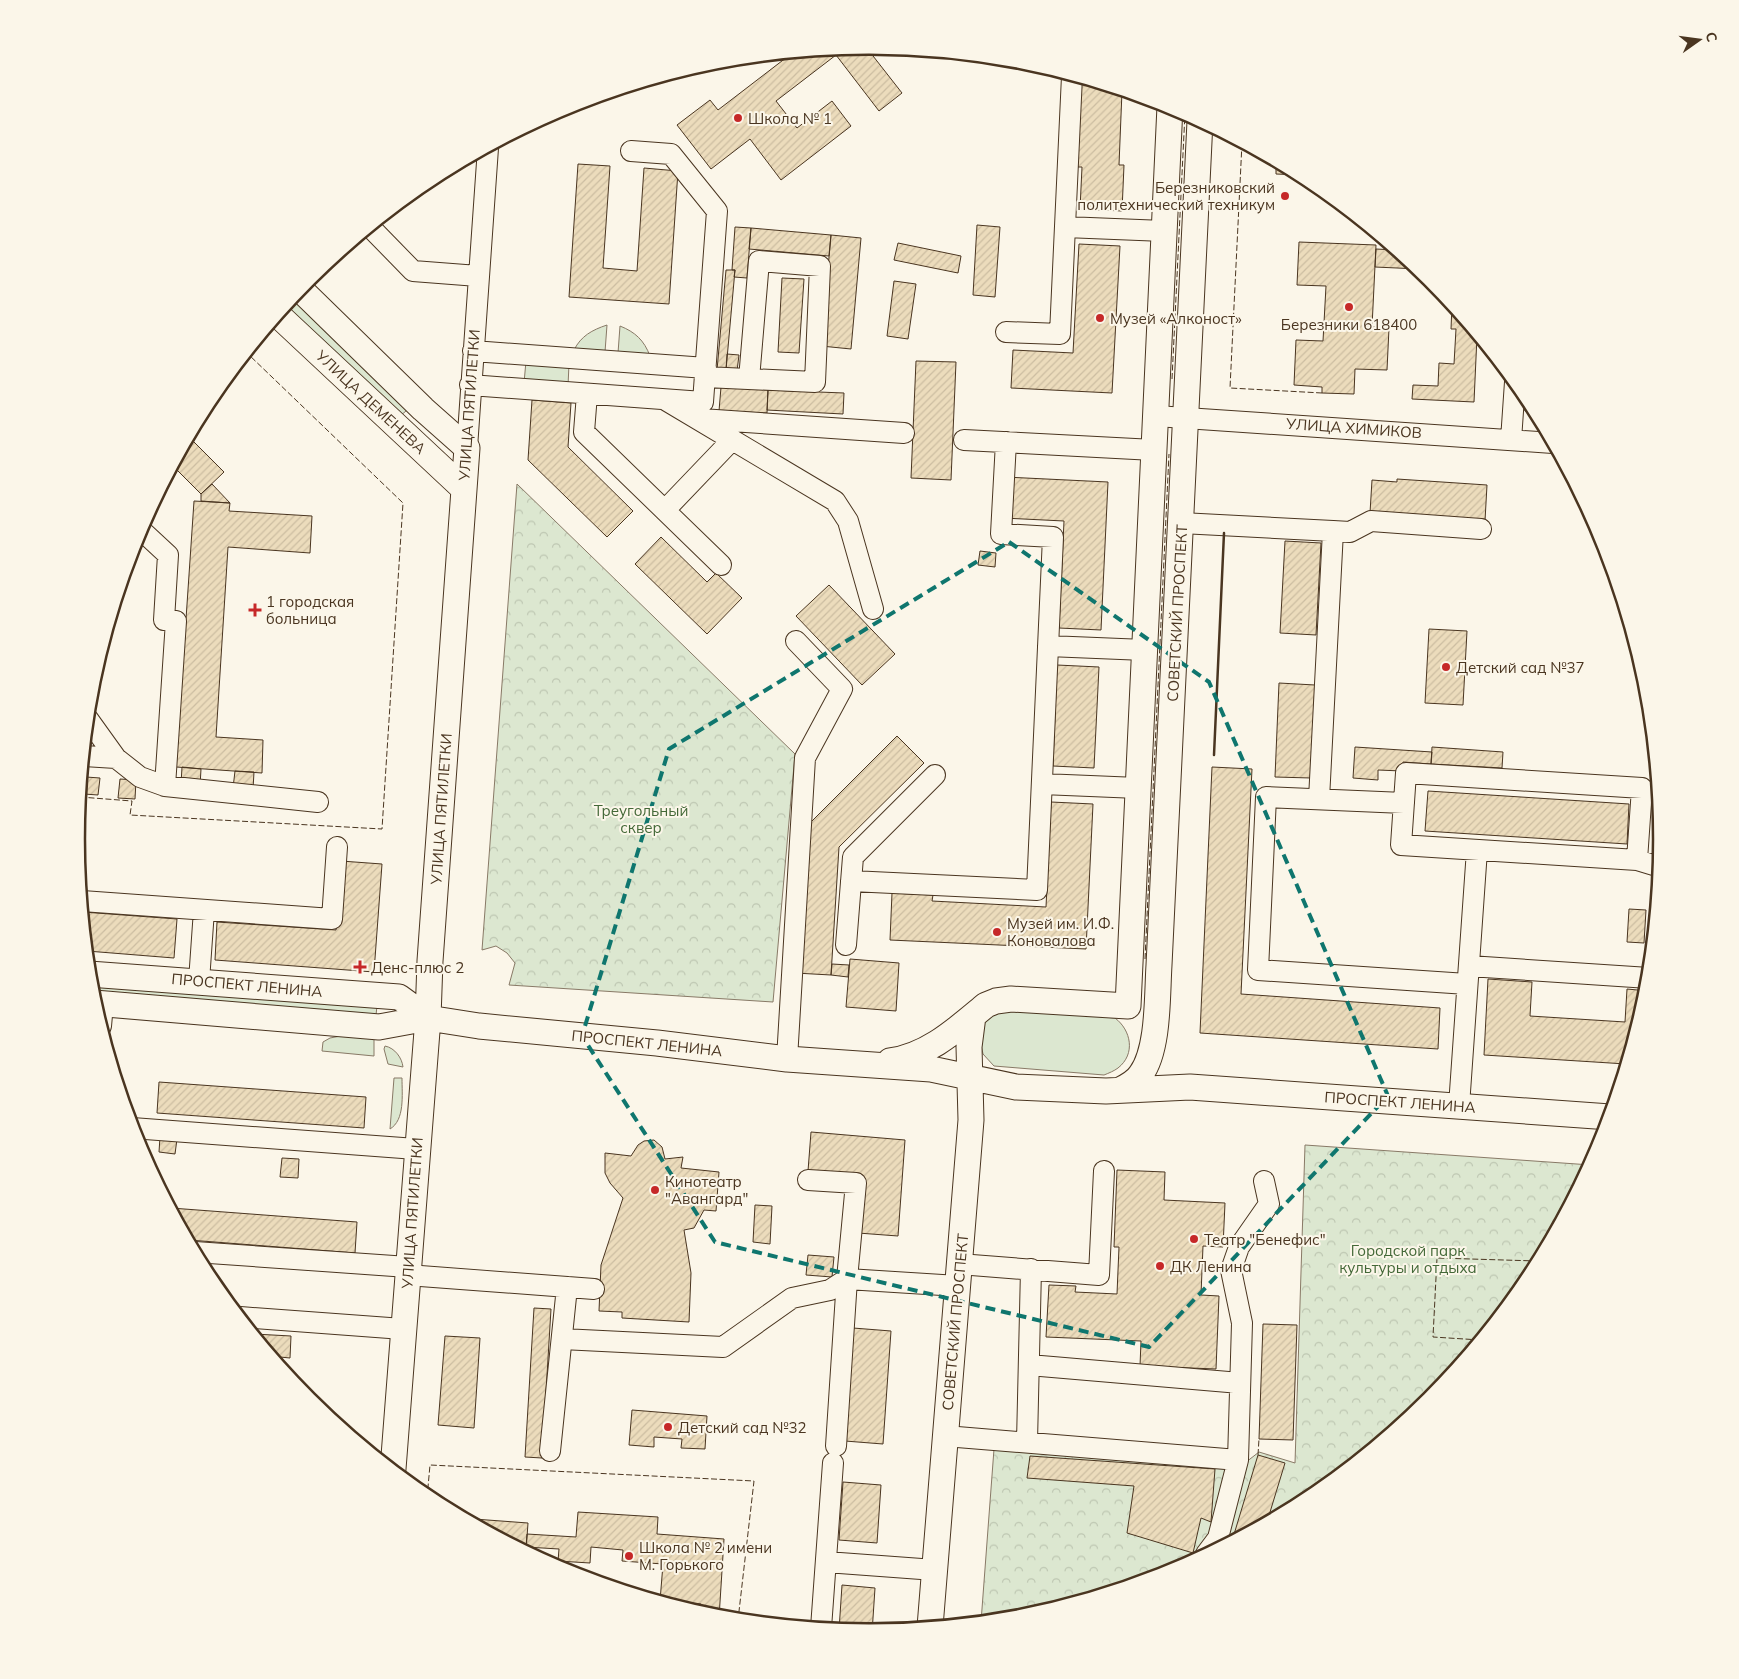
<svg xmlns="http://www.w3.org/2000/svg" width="1739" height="1679" viewBox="0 0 1739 1679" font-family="Mulish,sans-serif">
	<defs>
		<pattern id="forest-crowns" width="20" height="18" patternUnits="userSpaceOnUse" patternTransform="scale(1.25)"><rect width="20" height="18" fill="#dce7d0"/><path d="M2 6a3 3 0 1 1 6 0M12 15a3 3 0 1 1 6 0" fill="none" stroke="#bec7b2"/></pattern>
		<pattern id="building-hatch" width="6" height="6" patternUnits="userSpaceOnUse" patternTransform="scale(1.25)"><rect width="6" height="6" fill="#ecdcbc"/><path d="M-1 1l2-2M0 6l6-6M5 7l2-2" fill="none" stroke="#ccbda1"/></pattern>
	</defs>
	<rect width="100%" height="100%" fill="#fbf6e9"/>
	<!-- grass -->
	<path fill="#dce7d0" stroke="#887966" d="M297 293 408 407 406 411 400 416 285 307Z
		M607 325 605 352 574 350C581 336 592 330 607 325Z
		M620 326C635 332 644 340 650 356L618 353Z
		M526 361 569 364 568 386 524 383Z
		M90 984 377 1006 376 1015 91 991Z
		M1007 1008 1115 1018C1131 1030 1136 1054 1118 1068 1114 1071 1109 1073 1104 1075L994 1066 983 1054 979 1035 987 1017Z
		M346 1035 374 1037V1056L322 1051 323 1042 330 1038Z
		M385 1046C395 1048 402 1058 403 1067L388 1064 384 1049Z
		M394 1078H402C402 1095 405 1120 390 1129Z"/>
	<!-- forest -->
	<path fill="url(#forest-crowns)" stroke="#887966" d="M517 484 795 754 773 1002 509 985 515 963 507 953 496 946 482 950Z
		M1305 1145 1591 1165 1529 1280 1430 1401 1310 1499 1173 1572 1024 1618 981 1622 994 1449 1241 1466 1259 1452 1295 1463Z"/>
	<!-- building -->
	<path fill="url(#building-hatch)" stroke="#4a3520" d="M866 47 902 93 879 111 836 55 776 101 797 128 832 101 851 126 781 180 750 139 711 169 677 125 710 100 718 110 791 54Z
		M1081 79 1122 91 1119 165H1124L1122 211 1080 209 1082 167H1077Z
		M1276 162 1301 175 1276 174Z
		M578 164 610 166 603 268 637 271 644 168 678 171 669 304 569 297Z
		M977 225 1000 227 995 297 973 295Z
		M735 227 751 228 747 278 734 277 735 270H732Z
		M751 228 831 235 829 256 749 249Z
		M831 235 861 238 851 349 821 346Z
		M1299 242 1376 245 1372 327 1389 328 1387 370 1355 369 1354 394 1322 393V387L1294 385 1296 340 1323 341 1326 286 1297 285Z
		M898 243 961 256 958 273 894 260Z
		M1079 244 1120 246 1112 393 1011 388 1013 350 1073 353Z
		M1376 249 1396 250 1419 269 1375 267Z
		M726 270H735L726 370H717Z
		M782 278 804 279 799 353 778 352Z
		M894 281 916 284 908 339 887 336Z
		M1452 305 1477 336 1474 402 1412 399 1413 385 1438 386 1439 363 1454 364 1456 329H1451Z
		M727 354 739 355 737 371 726 370Z
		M916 361 956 362 951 480 911 478Z
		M721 387 768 390 767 413 719 411Z
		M768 390 844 393 843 414 767 410Z
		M1526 395 1529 399 1536 411H1525Z
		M532 400 571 403 568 447 633 511 607 537 528 460Z
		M189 437 224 472 201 494 174 467Z
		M1005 477 1108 482 1101 630 1059 628 1064 521 1003 518Z
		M1397 479 1487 485 1485 521 1370 513 1372 480 1397 482Z
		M212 484 230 503 201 501V494Z
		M194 501 230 503 229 511 312 516 310 553 228 547 216 737 263 740 262 773 176 767Z
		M661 537 707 582 716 573 742 598 707 634 635 564Z
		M1285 541 1321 543 1316 635 1280 633Z
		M980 551 996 553 995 567 978 565Z
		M829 585 895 654 862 685 796 616Z
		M1429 629 1467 631 1463 705 1425 703Z
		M1057 665 1099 667 1094 768 1053 766Z
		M1279 683 1315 685 1311 778 1275 777Z
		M897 736 924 763 839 847 831 975 795 973 805 828Z
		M1355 747 1432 752 1431 764 1403 762 1402 771 1378 770V780L1353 778Z
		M1432 747 1503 752 1502 768 1431 764Z
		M182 767 201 769 200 786 181 784Z
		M1212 767 1252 769 1241 994 1440 1008 1438 1049 1200 1033Z
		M235 771 254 772 253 789 233 788Z
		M86 777 100 778 98 795 84 794Z
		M120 779 136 780 135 799 118 798Z
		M1428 791 1629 804 1627 844 1425 831Z
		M1051 802 1093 804 1086 949 890 940 892 893 933 895 932 901 1046 907Z
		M341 861 382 864 374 972 215 960 217 922 336 930Z
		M1629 909 1646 910 1644 943 1627 942Z
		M83 912 177 919 174 958 87 951Z
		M850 959 899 963 896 1011 846 1007Z
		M832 964 849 965 848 977 831 975Z
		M1488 979 1532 982 1530 1016 1625 1022 1627 989 1648 991 1626 1064 1484 1055Z
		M159 1082 366 1097 364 1128 157 1113Z
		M811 1132 905 1140 898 1236 858 1233 862 1175 808 1171Z
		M160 1137 177 1139 175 1154 159 1152Z
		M654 1140 662 1147 665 1159 683 1157 681 1168 719 1172 716 1211 704 1210 694 1228 684 1230 691 1273 689 1322 622 1318V1312L599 1311 601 1265 623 1198 610 1183 605 1173V1153L631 1156 638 1145 644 1141Z
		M282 1158 299 1159 298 1178 280 1177Z
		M1117 1170 1165 1172 1164 1200 1225 1203 1223 1247 1203 1246 1201 1295 1219 1296 1216 1369 1140 1366 1141 1341 1046 1337 1049 1285 1076 1286 1075 1292 1117 1294 1119 1247H1114Z
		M755 1205 772 1206 770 1244 753 1242Z
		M171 1208 357 1222 355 1253 189 1240Z
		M808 1255 834 1257 832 1277 806 1275Z
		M534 1308 551 1309 542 1458 525 1457Z
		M1263 1324 1297 1325 1293 1440 1259 1439Z
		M853 1328 891 1331 883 1444 845 1441Z
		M254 1334 291 1336 290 1358 280 1357 279 1365Z
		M445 1336 480 1338 474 1428 438 1425Z
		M632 1410 707 1416 705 1449 681 1448 682 1439 654 1437V1447L629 1445Z
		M1258 1455 1285 1463 1267 1522 1232 1541Z
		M1030 1456 1215 1469 1211 1522 1201 1518 1193 1553 1127 1533 1134 1486 1027 1478Z
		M843 1482 881 1485 877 1543 839 1540Z
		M578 1512 658 1517 657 1534 724 1539 719 1618 700 1613 701 1604 660 1601 663 1564 622 1561 623 1550 591 1547 590 1563 558 1561 559 1549 526 1547 527 1534 576 1537Z
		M474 1519 528 1523 526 1551 474 1523Z
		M842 1585 875 1588 872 1633 839 1630Z"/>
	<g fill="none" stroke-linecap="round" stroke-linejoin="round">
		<!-- minor casing -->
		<g stroke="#4a3520" stroke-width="22">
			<path id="minor" d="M1065 227 1164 231
				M371 228 413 271 478 276
				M1006 332 1060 334 1072 76
				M473 351 706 368
				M705 377 815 382 820 266 759 261 749 379
				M470 385 703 402 717 211 671 154 631 151
				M587 394 584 432 721 565
				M667 401 835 501 848 521 873 609
				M1156 416 1553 443
				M701 419 904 433
				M964 440 1154 450
				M1511 440 1515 382
				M467 448 488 148
				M665 510 732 440
				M1181 523 1333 531 1319 799
				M140 529 168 555 164 620 176 621 165 786
				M1333 531 1350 532 1371 521 1481 529
				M1048 646 1145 650
				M88 719 116 758
				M84 756 116 758 140 777 165 786 318 802
				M1042 784 1138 788
				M1404 803 1266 797 1258 970 1467 984
				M1637 860 1642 788 1406 773 1401 845 1637 860 1660 867
				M851 881 1037 890 1053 537 1001 534 1006 442
				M82 901 332 919 337 847
				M846 945 853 857 935 775
				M1469 966 1649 978
				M199 981 204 910
				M101 1026 103 1004
				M787 1059 805 758 842 689 796 641
				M1459 1106 1477 850
				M132 1128 416 1149
				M808 1180 856 1183 847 1279 958 1286
				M195 1252 408 1267
				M959 1264 1099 1275 1104 1171
				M407 1275 594 1289
				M240 1317 403 1329
				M562 1339 723 1347 792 1298 830 1290 847 1279
				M1029 1365 1240 1383
				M945 1436 1238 1460
				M1027 1442 1031 1269
				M836 1446 847 1279
				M550 1451 567 1287
				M1206 1554 1218 1538 1238 1460 1242 1323 1231 1270 1239 1247 1269 1204 1264 1181
				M826 1562 935 1570
				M821 1628 833 1463"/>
		</g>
		<!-- major casing -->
		<g stroke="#4a3520" stroke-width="27">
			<path id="major" d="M300 289 423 409 467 448 430 961 428 1018 393 1469
				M278 315 464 489
				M89 974 399 997 428 1018
				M94 1003 379 1027 428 1018 479 1026 657 1043 787 1059 931 1069 1016 1087 1106 1091 1190 1087 1610 1117
				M1128 1006 1170 106
				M890 1061C928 1056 957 1029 986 1005L996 1001 1011 999 1128 1006
				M1120 1090C1128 1086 1136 1082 1141 1074 1159 1049 1157 996 1159 965L1200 121
				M930 1627 971 1120 969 1047 973 1016"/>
		</g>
		<!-- minor -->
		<use href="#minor" stroke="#fbf6e9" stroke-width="20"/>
		<!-- major -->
		<use href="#major" stroke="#fbf6e9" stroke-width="25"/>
		<!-- fence -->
		<path stroke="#4a3520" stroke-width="1" stroke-dasharray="6 2.5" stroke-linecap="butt" d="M1242 143 1230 388 1322 393
			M1172 379 1185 113
			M80 797 132 801 130 815 382 829 403 503 247 353
			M1145 959 1169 454
			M1480 1340 1433 1337 1437 1258 1537 1261V1265
			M1258 1455 1259 1439
			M427 1498 430 1465 754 1481 738 1620"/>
		<!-- wall -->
		<path stroke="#4a3520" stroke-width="2.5" d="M1214 755 1224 533"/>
	</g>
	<!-- marked area -->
	<path fill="none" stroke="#0f766e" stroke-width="4" stroke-dasharray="10 6" stroke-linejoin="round" d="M1009 542 1209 682 1388 1096 1149 1347 715 1242 582 1036 669 749Z"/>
	<!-- markers -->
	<g fill="#c62828" stroke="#fbf6e9" stroke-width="2">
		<circle cx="738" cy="118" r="5"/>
		<circle cx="1285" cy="196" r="5"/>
		<circle cx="1349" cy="307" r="5"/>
		<circle cx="1100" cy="318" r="5"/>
		<path d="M252.5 602.5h5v5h5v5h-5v5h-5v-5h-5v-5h5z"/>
		<circle cx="1446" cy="667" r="5"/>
		<circle cx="997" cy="932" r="5"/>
		<path d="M357.5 959.5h5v5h5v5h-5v5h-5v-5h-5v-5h5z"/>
		<circle cx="655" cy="1190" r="5"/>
		<circle cx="1194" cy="1239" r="5"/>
		<circle cx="1160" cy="1266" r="5"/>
		<circle cx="668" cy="1427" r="5"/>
		<circle cx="629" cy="1556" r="5"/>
	</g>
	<g text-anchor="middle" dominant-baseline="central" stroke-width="4" stroke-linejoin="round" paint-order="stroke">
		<!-- poi labels -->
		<g font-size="15" fill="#4a3520" stroke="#fbf6e9" text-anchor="start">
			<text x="748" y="118">Школа № 1</text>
			<text x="1275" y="187" text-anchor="end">Березниковский<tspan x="1275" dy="17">политехнический техникум</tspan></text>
			<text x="1110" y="318">Музей «Алконост»</text>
			<text x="1349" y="324" text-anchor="middle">Березники 618400</text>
			<text x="266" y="601">1 городская<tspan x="266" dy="17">больница</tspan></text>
			<text x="1456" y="667">Детский сад №37</text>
			<text x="1007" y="923">Музей им. И.Ф.<tspan x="1007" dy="17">Коновалова</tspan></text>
			<text x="371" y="967">Денс-плюс 2</text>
			<text x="665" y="1181">Кинотеатр<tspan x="665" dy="17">"Авангард"</tspan></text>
			<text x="1204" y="1239">Театр "Бенефис"</text>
			<text x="1170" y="1266">ДК Ленина</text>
			<text x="678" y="1427">Детский сад №32</text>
			<text x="639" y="1547">Школа № 2 имени<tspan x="639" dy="17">М. Горького</tspan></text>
		</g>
		<!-- street labels -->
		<g font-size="15" fill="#4a3520" stroke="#fbf6e9">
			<text transform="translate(371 402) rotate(43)">УЛИЦА ДЕМЕНЕВА</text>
			<text transform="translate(469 405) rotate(-86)">УЛИЦА ПЯТИЛЕТКИ</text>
			<text transform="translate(1354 428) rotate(4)">УЛИЦА ХИМИКОВ</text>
			<text transform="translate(1177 613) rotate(-87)">СОВЕТСКИЙ ПРОСПЕКТ</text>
			<text transform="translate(441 809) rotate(-86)">УЛИЦА ПЯТИЛЕТКИ</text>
			<text transform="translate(247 985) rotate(5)">ПРОСПЕКТ ЛЕНИНА</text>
			<text transform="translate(647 1043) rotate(6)">ПРОСПЕКТ ЛЕНИНА</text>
			<text transform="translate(1400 1102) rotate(4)">ПРОСПЕКТ ЛЕНИНА</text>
			<text transform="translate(412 1213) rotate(-86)">УЛИЦА ПЯТИЛЕТКИ</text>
			<text transform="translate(955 1322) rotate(-85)">СОВЕТСКИЙ ПРОСПЕКТ</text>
		</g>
		<!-- park labels -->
		<g font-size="15" fill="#436837" stroke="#fbf6e9">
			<text x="641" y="810">Треугольный<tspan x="641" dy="17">сквер</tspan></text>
			<text x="1408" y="1250">Городской парк<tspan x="1408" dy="17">культуры и отдыха</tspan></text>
		</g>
	</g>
	<!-- crop -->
	<path d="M0 0H1739V1679H0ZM85 839a784 784 0 1 1 1568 0a784 784 0 1 1-1568 0Z" fill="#fbf6e9" fill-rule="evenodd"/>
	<path fill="none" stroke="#4a3520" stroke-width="2.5" d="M85 839a784 784 0 1 1 1568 0a784 784 0 1 1-1568 0Z"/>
	<!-- north arrow -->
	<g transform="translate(1699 40) rotate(76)" stroke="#fbf6e9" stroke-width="4" paint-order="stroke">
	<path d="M0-4L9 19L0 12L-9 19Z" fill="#4a3520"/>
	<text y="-8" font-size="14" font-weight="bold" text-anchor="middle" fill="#4a3520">С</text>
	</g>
</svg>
